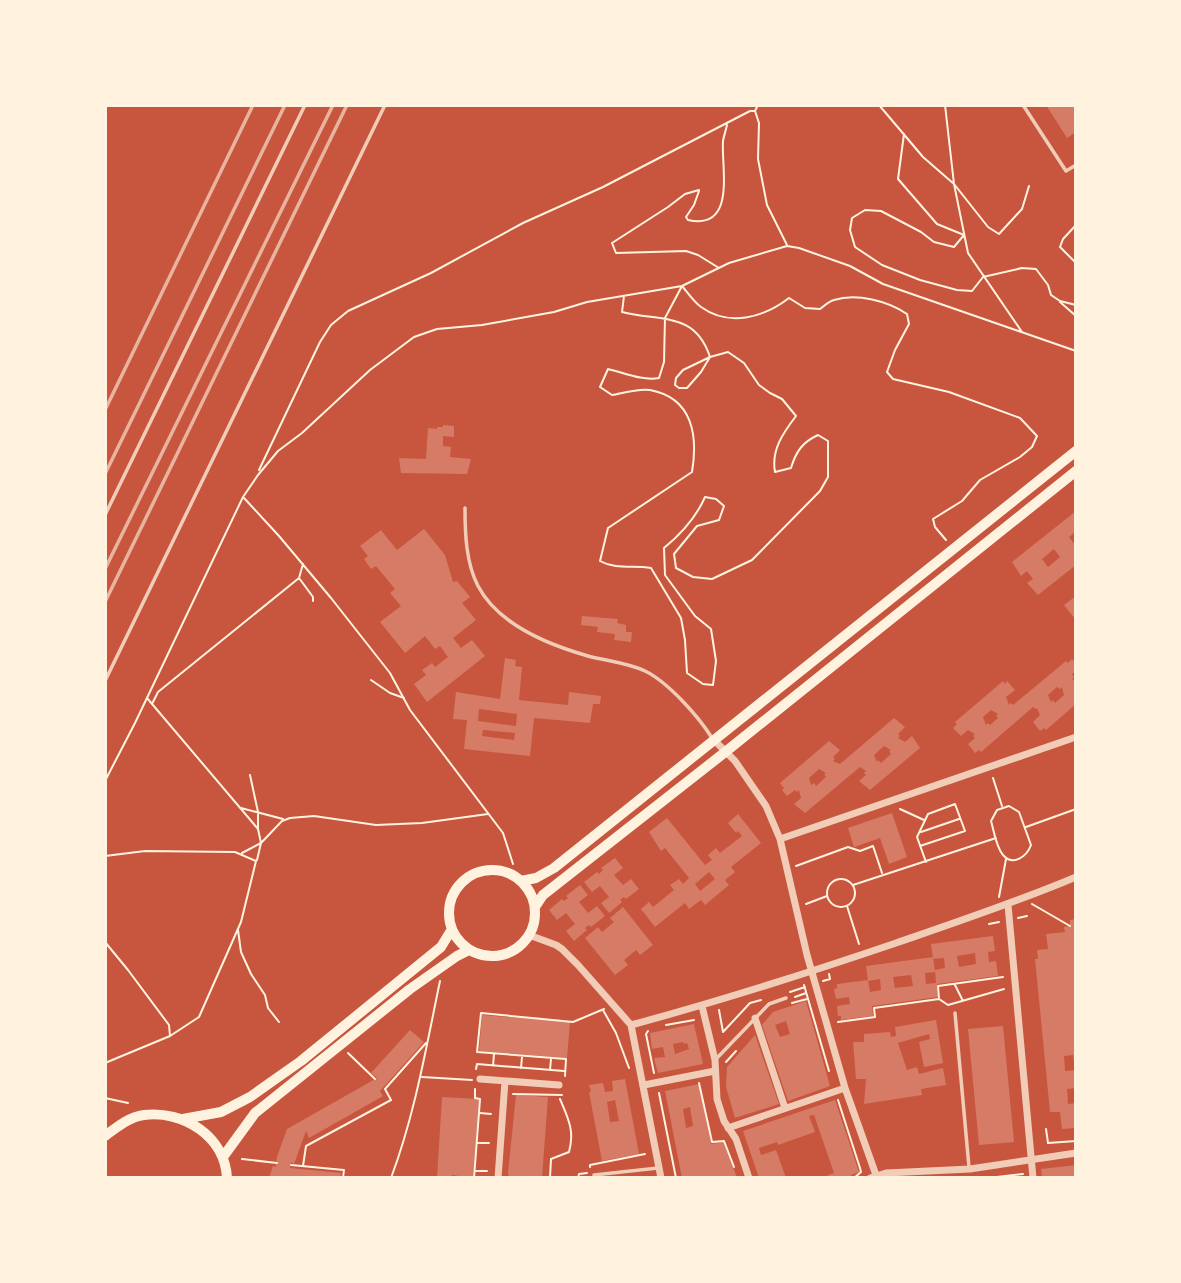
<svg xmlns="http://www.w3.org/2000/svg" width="1181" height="1283" viewBox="0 0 1181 1283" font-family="Overpass,sans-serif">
	<rect width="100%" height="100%" fill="#c8553d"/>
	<!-- building -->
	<path fill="#d67c66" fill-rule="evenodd" d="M1046 105H1076V132L1067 138Z
		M443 425 454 426V437L443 436V446L451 447 450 457 471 459 467 474 401 473 399 458 426 459 428 428 437 429V427H443Z
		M1076 511V531L1069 537 1076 546V565L1038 595 1027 583 1033 579 1027 571 1021 576 1012 562ZM1054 549 1060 557 1048 567 1042 559Z
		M424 529 445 555 453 582 457 581 470 597 462 603 476 620 453 638 461 648 472 640 485 656 427 702 414 684 426 675 422 670 432 663 435 667 448 657 440 646 435 649 425 636 405 653 380 622 401 606 390 593 395 589 376 566 371 569 364 559 368 556 360 546 381 530 397 550Z
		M1076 596V620L1064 605Z
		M582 616 618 619 617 623 626 625V632H632L631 642 614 640 615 634 597 632 598 627 581 625Z
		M505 658 516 660 515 666 522 667 519 700 568 705 569 692 601 696 600 704H593L590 723 534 718 530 756 464 749 467 720 453 719 456 692 500 699ZM479 709 517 714 516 726 478 721ZM483 730 515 733 514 740 482 736Z
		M1072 659 1076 664V671L1072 674 1074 677 1072 679 1076 681V704L1046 730 1044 728 1040 731 1033 722 1040 715 1037 708 1036 709 1033 707 981 752 979 750 975 753 968 744 975 738 973 736 975 734 968 730 961 736 953 728 957 724 955 722 1003 681 1005 684 1007 681 1015 690 1006 697 1009 705 1011 703 1013 705 1066 661 1068 663ZM1057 687 1060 689 1062 687 1064 695 1055 703 1053 700 1051 702 1048 695ZM991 710 998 714 996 716 998 718 990 725 988 723 986 725 983 717Z
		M894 718 905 727 898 734 900 736 898 738 905 742 912 736 920 748 870 790 859 781 866 775 864 773 866 771 860 767 805 813 794 804 801 798 799 790 797 792 795 790 787 796 782 790 784 788 780 783 829 741 840 750 833 757 835 759 833 761 840 764ZM884 746 891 750 889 751 891 754 881 763 878 760 877 762 874 755ZM819 769 826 773 824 774 826 777 816 786 814 783 811 785 809 778Z
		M892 813 907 857 889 864 880 838 854 847 848 828Z
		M738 814 761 843 731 867 735 872 725 880 729 885 705 905 701 900 689 909 685 903 655 927 641 909 649 902 653 907 674 890 670 885 679 879 683 884 689 878 665 848 661 851 649 832 667 818 705 865 712 860 708 855 716 848 720 853 742 836 738 831 736 833 728 823ZM709 872 715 879 700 891 695 884Z
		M615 858 623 868 614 875 623 885 631 879 639 889 626 899 624 897 620 900 622 902 609 913 601 903 609 897 600 886 592 892 584 882 597 872 599 874 603 870 601 868Z
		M580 885 588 895 579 902 588 913 597 906 605 916 591 927 589 925 585 928 587 930 574 941 566 931 575 924 566 913 557 920 549 910 562 899 564 901 568 898 566 896Z
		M623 907 653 945 640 955 636 950 624 960 628 965 615 975 585 938 598 927 602 932 614 922 610 918Z
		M1076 919V1064H1074L1073 1055 1064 1056 1065 1071 1076 1070V1088L1067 1089 1068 1104 1076 1103V1128L1062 1129 1060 1112H1050L1035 959H1038L1037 950 1048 949 1046 934 1065 932 1064 927 1070 926V920Z
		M993 936 995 951 988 952 989 962 996 961 998 976 937 984 938 997 872 1006 873 1016 841 1020V1016H838L837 1006 850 1004 849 997 836 999 834 989 837 988V984L868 980 870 992 881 990 880 979 868 981 866 966 933 957 935 972 925 973 926 984 936 983 935 970 945 968 944 958 933 959 931 944ZM975 953 976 964 959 967 957 956ZM911 975 913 986 895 988 893 977Z
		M806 1001 830 1086 788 1101 762 1025 773 1012ZM786 1021 790 1034 780 1037 775 1025Z
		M482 1015 570 1022 567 1058 479 1051Z
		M936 1020 943 1063 924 1067 919 1042 930 1039 929 1034 898 1043 907 1070 917 1067 919 1074 943 1068 946 1085 921 1089 922 1095 864 1104 866 1079H856L853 1042H864V1034L890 1032 891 1037 896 1036 895 1027Z
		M694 1024 703 1064 658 1073 654 1058 665 1057 663 1047 652 1049 650 1033ZM683 1042 684 1044 687 1043 689 1049 675 1054 673 1044Z
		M1003 1026 1014 1142 979 1145 968 1029Z
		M410 1030 424 1042 380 1091 383 1096 309 1138 306 1131 294 1164 291 1162 290 1168 341 1173 340 1178H269L273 1166 276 1167 277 1157 287 1129 377 1078 371 1073Z
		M755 1035 779 1104 735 1118 726 1087 727 1067Z
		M625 1079 639 1154 602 1161 589 1092H591L589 1085 603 1083 605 1092 613 1091 612 1081ZM615 1100 619 1121 610 1122 607 1102Z
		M699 1084 711 1144 724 1142 737 1178H682L665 1091ZM690 1107 693 1126 686 1128 683 1109Z
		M516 1095 548 1097 542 1178H509L508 1173Z
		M442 1097 479 1099 473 1178H459V1176L452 1175 451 1178H437Z
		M835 1100 859 1172 851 1175 850 1178H821L834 1173 814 1115 809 1116 815 1132 778 1145 777 1142 759 1148 761 1155 776 1150 786 1178H759L743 1131Z
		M1076 1165V1178H1042L1041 1169Z"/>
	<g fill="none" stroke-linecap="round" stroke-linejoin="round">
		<!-- path -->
		<path stroke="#fff3e0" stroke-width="2" d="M758 105 755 111 759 123 758 159 767 205 787 245
			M879 105 923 157 954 184 945 105
			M904 134 898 179 937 224 964 235 954 247 934 242 921 232 881 211 865 210 852 218 850 230 855 247 882 265 920 280 957 290 972 291 983 277 1022 268 1036 269 1048 285 1051 295 1060 301 1076 305
			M699 190 685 194 668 207 612 243 616 253 686 251 698 255 719 268
			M699 191 694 205 686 217 688 220C737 231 721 167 723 141 724 135 726 130 727 125
			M1076 225 1063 239 1060 247 1076 263
			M624 296 622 312C661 322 695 311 710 357L683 370 676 378 675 385 679 388H687L701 372 710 357 728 352 744 363 759 385 770 393 782 399 796 416C783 433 771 450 775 472L791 468C796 451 803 442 818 435L828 441V477L820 491 752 560 712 579 693 577 676 568 674 554 697 526 719 520 724 506 716 499 705 497C696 518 681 534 664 548L665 575 695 616 711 629 716 661 713 685 703 684 687 673 685 640 681 618 651 568C633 565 616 570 600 561L608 528 692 472C698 436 693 398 650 390 639 388 623 393 612 395L600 387 608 369C625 373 642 381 659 378L664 362 665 318 682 286C688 293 694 302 701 307 729 327 763 318 789 298L805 308 820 309C824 306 829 301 834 300 857 293 888 301 907 314L909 324 895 350 887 372 893 379 949 392 1020 418 1037 436 1032 447 1020 457 980 480 962 501 933 519 935 527 946 540
			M1060 302 1076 316
			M1022 332 968 253 954 184 988 227 999 234 1022 209 1029 186
			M259 470 320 342 331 325 348 311 431 273 523 223 603 187 750 111H755
			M244 498 279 536 331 598 390 673 410 710 503 833 513 864
			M299 578 313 597V601
			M371 680 390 693 404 698
			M147 698 258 829 261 843 257 860
			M152 704 158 692 299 578 303 564
			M250 775 258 812V828
			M993 778 1002 806
			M105 781 135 723 243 497 258 475 278 451 302 433 370 370 414 337 437 329 482 325 554 312 587 302 682 286 729 263 787 246 799 248 850 266 883 284 1076 351
			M1009 806 1019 812 1031 845C1027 856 1013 867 1003 855 996 847 994 831 991 821L997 810Z
			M241 808 283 819
			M900 809 924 820
			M1026 827 1076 809
			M921 832 959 819
			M920 846 965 831 955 804 928 814 917 837 926 862
			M242 853 261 843 282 821 290 818 314 816 376 825 422 823 488 814
			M105 856 145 851 235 852 256 861 241 922 199 1017 170 1036
			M796 866 848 847 860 851 873 846 882 873
			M827 893a14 14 0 1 1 28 0a14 14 0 1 1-28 0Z
			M853 885 996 838
			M999 897 1006 859
			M806 904 827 896
			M1032 904 1070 926
			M847 906 859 944
			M1018 918 1027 916
			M989 924 999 922
			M238 930 241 952 251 974 265 995 268 1008 279 1022
			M105 942 128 970 169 1025 170 1036 105 1063
			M823 981 830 979 829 974
			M804 985 829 1071
			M955 985 963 1001
			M790 992 805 987
			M795 997 806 993
			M939 999 938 986 1003 977
			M792 1003 807 999
			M603 1010 616 1033 629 1068
			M719 1010 723 1032 750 1003 761 1000
			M838 1022 875 1017 874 1008 939 999 948 1005 1004 989
			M666 1025 694 1020
			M648 1031 646 1034 654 1073
			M348 1053 375 1079
			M726 1062 736 1051
			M493 1066 494 1054
			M521 1068 522 1057
			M476 1069 477 1064 564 1071
			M550 1070 551 1059
			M565 1076 566 1059 477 1052 481 1013 573 1022 604 1009
			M422 1077 472 1080
			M699 1083 712 1142 724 1141 734 1167
			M659 1093 676 1178
			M513 1094 562 1095
			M105 1098 128 1103
			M838 1100 860 1168 861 1172 854 1178
			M480 1113 491 1114
			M1046 1129 1048 1143 1076 1141
			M478 1143H489
			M242 1159 277 1163
			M291 1165 344 1170 343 1178
			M303 1166 306 1146 391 1100 385 1089 426 1043
			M590 1167V1165L645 1154
			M476 1171H487
			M391 1178C415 1114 426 1048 440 981
			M474 1178 480 1099 475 1098V1089
			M550 1178 551 1159 569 1152C575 1131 568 1118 560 1099
			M578 1178 579 1174 587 1173
			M988 1178 1023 1174"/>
		<!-- service -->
		<path stroke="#f1ccb7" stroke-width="3.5" d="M1023 105 1066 171 1076 165
			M465 508C465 534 466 563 478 586 498 624 549 645 588 656 607 661 628 663 645 671 668 682 699 717 712 738
			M105 515 305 105
			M105 681 385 105
			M955 1013 969 1167
			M716 1059 769 1004 786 998
			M594 1175 658 1168"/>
		<!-- minor -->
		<path stroke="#f1ccb7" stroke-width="7" d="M714 740 735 761 766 806 780 839 807 955 845 1088 876 1175
			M780 839 1076 737
			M1008 905 1033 1178
			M529 935 556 945 562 949 578 965 631 1025 661 1178
			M702 1006 715 1060 717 1099 724 1121 736 1139 749 1178
			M755 1018 785 1108
			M631 1025C720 1001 808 973 896 943 957 922 1017 902 1076 877
			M480 1079 559 1085
			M644 1085 715 1071
			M728 1128 845 1088
			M498 1178 505 1081
			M870 1178 886 1173 970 1169 1076 1153"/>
		<!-- secondary -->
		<path stroke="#fff3e0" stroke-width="10" d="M449 913a43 43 0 1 1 86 0a43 43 0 1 1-86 0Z
			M521 881 536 878 554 868 1076 451
			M535 907 543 895 724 753 1076 471
			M183 1119 221 1112 250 1097 301 1061 441 947 452 929
			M105 1136C117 1127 129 1117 144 1115 183 1110 225 1136 227 1178
			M223 1157 255 1113 410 989 457 956 469 950"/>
		<!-- rail -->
		<path stroke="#e9b49f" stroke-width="3.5" d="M105 410 253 105
			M105 474 285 105
			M105 569 333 105
			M105 602 347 105"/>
	</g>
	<!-- border -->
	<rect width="1181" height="1283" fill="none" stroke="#fff3e0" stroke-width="214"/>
</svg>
